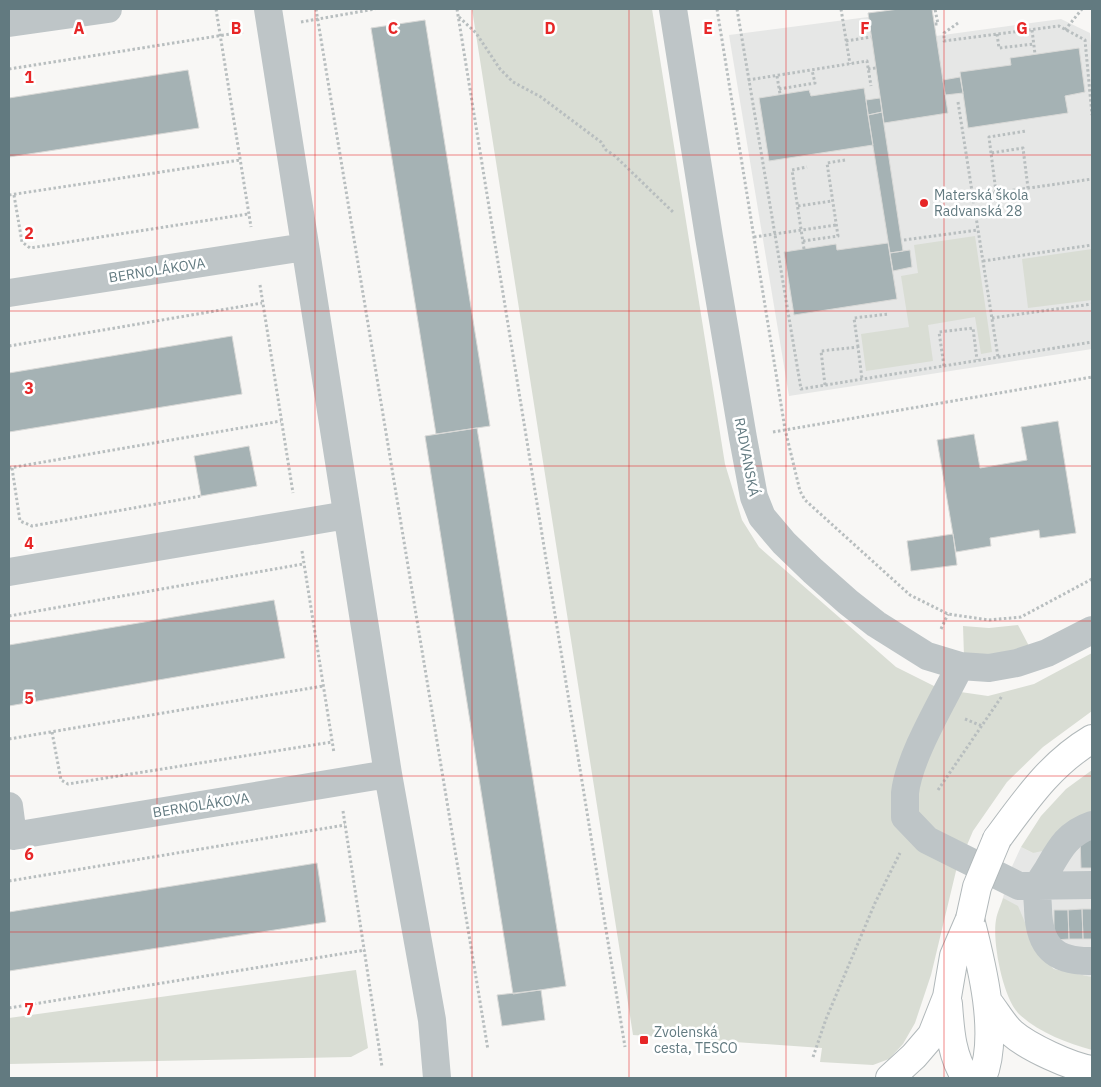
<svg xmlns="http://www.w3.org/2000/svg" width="1101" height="1087" viewBox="0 0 1101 1087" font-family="'IBM Plex Sans',sans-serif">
	<rect width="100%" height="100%" fill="#f8f7f5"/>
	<!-- built -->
	<path fill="#e6e7e6" d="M899 9H932L936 36 1061 19 1090 33 1092 58V349L789 396 729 35 868 17V13Z
		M1092 813V993L1091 977 1055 969 1038 953 1003 898 1009 873 1021 847 1033 853Z"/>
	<!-- green -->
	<path fill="#d9ddd4" d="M472 9H652L725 464 742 520 759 547 896 667 940 689 988 696 1034 684 1092 653V711L1043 747 1007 782 973 831 956 871 931 975 915 1023 903 1044 889 1059 873 1065 820 1062 822 1048 633 1035Z
		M975 236 992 352 981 354 975 317 928 325 933 361 866 371 861 334 909 327 901 276 918 273 914 245Z
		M1092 249V300L1028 308 1022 259Z
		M1018 625 1029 646 1014 653 964 656 963 626 989 628Z
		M1092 770V813L1047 850 1033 853 1021 847 1041 816 1066 789Z
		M1003 898 1018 906 1038 953 1054 969 1092 977V1050C1067 1043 1040 1033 1020 1015 1003 1000 992 941 996 920 997 913 1001 905 1003 898Z
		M356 970 368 1048 351 1057 9 1064V1018Z"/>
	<!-- building -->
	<path fill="#a5b2b4" stroke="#d9d9d7" d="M899 9H932L948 113 884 123 868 13Z
		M425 20 490 426 436 434 371 28Z
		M1079 48 1085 92 1065 96 1068 113 968 128 960 72 1011 65 1010 58Z
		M188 70 199 128 9 157V98Z
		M960 77 963 93 945 95 943 80Z
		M864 88 873 145 769 161 759 98 809 90 811 96Z
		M880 98 882 112 868 115 866 100Z
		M882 112 903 251 890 253 868 115Z
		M888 243 897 299 794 315 784 252 836 244 837 250Z
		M910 250 912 267 893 271 890 253Z
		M232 336 242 394 9 432V373Z
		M1058 421 1076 533 1040 538 1039 530 990 538 991 546 956 552 937 440 974 434 980 468 1027 460 1021 427Z
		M477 428 566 986 513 994 425 436Z
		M249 446 257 486 201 496 194 456Z
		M953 534 957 565 911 571 907 541Z
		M274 600 285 658 9 706V645Z
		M1092 838V868H1081L1080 839Z
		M317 863 326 922 9 971V912Z
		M1082 909H1092V939H1083Z
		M1082 909 1083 939H1069L1068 910Z
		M1054 910H1068L1069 939 1054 940Z
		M541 990 545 1020 502 1026 497 995Z"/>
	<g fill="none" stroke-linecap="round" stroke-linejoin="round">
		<!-- highway casing -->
		<g stroke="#b1b8ba" stroke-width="30">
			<path id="highway" d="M997 839C1026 800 1050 764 1092 739
				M970 919C981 962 1000 1035 982 1078
				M988 1002C996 1012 1003 1025 1012 1033 1028 1047 1071 1067 1092 1070
				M948 1004C950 1030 951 1055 966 1078
				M890 1078 914 1056 932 1035 947 997 954 956 970 919"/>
		</g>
		<!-- path -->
		<path stroke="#b8bebf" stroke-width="3" stroke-dasharray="2.5 2.5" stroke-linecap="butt" d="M216 9 251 227
			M316 9 488 1050
			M457 9 625 1047
			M717 9 785 429 800 491 805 500 910 595 948 614 989 620 1021 617 1092 579
			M737 9 801 389 1092 342
			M841 9 850 64
			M459 17 476 33 500 69 513 82 541 97 601 142 606 150 615 156 674 213
			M301 22 375 9
			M958 23 944 33V41L1059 26 1085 40 1092 115
			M935 24H938L935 9
			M1032 30 1035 54
			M1065 30 1082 9
			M997 34 999 48 1034 44
			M846 41 871 37
			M9 69 243 32
			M868 69 876 68
			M777 76 780 94
			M748 80 867 61 871 86
			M779 89 815 83 812 70
			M958 102 998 357
			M991 153 989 137 1026 131
			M996 192 991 153 1023 148 1028 188
			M9 195 240 160
			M14 195 22 242 30 248 248 214
			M973 196 1092 179
			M798 206 832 201
			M754 237 836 225
			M904 240 978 230
			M803 241 838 236 827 163 845 160
			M804 249 792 170 807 167
			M983 261 1092 245
			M260 285 293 493
			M992 318 1092 304
			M9 346 262 303
			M858 347 854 318 889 314
			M944 366 939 332 973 328 977 360
			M825 385 821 351 858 347 862 379
			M773 432 1092 377
			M9 468 281 421
			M12 468 20 521 32 526 201 496
			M302 551 334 753
			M9 616 303 564
			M941 629 948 614
			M965 719 982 726
			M52 732 61 780 68 784 332 742
			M9 739 323 686
			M938 790 1002 696
			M343 811 382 1067
			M9 881 345 825
			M9 1008 365 950
			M813 1057 826 1019 875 903 900 853"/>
		<!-- minor -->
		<path stroke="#bec5c7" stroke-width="28" d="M268 9 388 774 432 1020 437 1078
			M673 9 709 237 743 438 754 497 762 517 784 543 813 571 848 602 876 624 927 656 960 666 989 668 1017 663 1047 653 1092 630
			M9 23 108 9
			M9 293 305 247
			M9 572 347 515
			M960 666C943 701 909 756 905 793 905 801 905 809 905 817L927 840 1019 886 1092 885
			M9 806 13 836 388 774
			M1092 825C1068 833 1060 848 1048 869 1045 874 1040 880 1038 886 1036 892 1038 902 1038 909 1039 946 1054 962 1092 961"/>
		<!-- highway -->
		<use href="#highway" stroke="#fff" stroke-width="28"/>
		<!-- highway-bridge casing -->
		<g stroke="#b1b8ba" stroke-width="30" stroke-linecap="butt">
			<path id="highway-bridge" d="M970 919 977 887 997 839"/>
		</g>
		<!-- highway-bridge -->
		<use href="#highway-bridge" stroke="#fff" stroke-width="28"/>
	</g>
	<!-- grid -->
	<path fill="none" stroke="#e72627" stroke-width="1" stroke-opacity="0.55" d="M157 9V1078M315 9V1078M472 9V1078M629 9V1078M786 9V1078M944 9V1078M9 155H1092M9 311H1092M9 466H1092M9 621H1092M9 776H1092M9 932H1092"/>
	<!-- markers -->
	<g fill="#e72627" stroke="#fff" stroke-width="2">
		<circle cx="924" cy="203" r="5"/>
		<rect x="639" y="1035" width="10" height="10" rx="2.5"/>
	</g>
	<g text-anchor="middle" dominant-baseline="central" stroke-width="5" stroke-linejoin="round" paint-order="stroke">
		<!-- poi labels -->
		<g font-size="14" fill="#627a80" stroke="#fff" text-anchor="start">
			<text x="934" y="195">Materská škola<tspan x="934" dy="16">Radvanská 28</tspan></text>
			<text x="654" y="1032">Zvolenská<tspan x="654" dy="16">cesta, TESCO</tspan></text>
		</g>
		<!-- street labels -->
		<g font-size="14" fill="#627a80" stroke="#fff">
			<text transform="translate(157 270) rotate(-9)">BERNOLÁKOVA</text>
			<text transform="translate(747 457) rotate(79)">RADVANSKÁ</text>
			<text transform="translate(201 805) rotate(-9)">BERNOLÁKOVA</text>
		</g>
	</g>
	<g font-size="16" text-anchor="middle" font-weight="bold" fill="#e72627" stroke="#fff" stroke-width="5" stroke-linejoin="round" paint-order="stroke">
		<text x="79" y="34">A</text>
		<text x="236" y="34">B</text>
		<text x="393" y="34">C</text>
		<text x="550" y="34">D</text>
		<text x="708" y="34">E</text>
		<text x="865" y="34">F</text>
		<text x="1022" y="34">G</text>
		<text x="29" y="83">1</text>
		<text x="29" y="239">2</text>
		<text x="29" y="394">3</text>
		<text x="29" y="549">4</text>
		<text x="29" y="704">5</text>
		<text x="29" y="860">6</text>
		<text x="29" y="1015">7</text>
	</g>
	<!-- border -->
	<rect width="1101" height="1087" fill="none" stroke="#627a80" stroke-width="20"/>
</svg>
